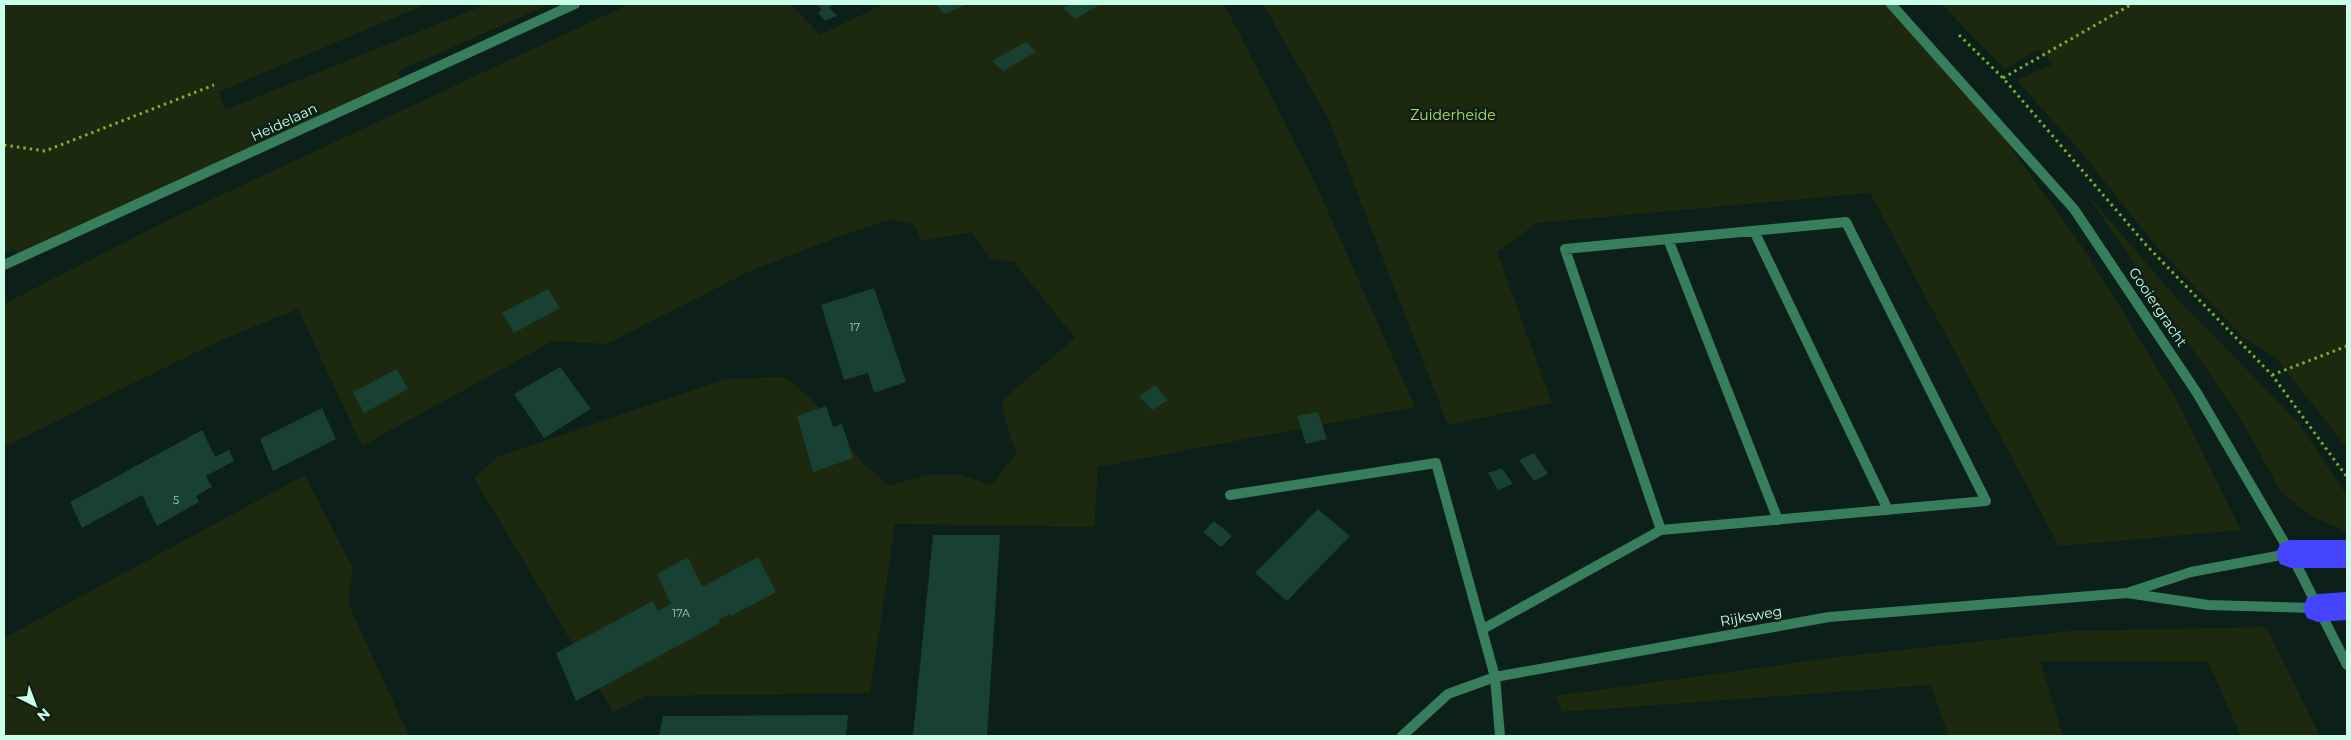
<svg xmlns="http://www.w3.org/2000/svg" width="2351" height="740" viewBox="0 0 2351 740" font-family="Montserrat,sans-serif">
	<rect width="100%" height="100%" fill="#0c1f18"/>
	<!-- green -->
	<path fill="#1d290f" d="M4 4H427L218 92 225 110 487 4H550L397 72 402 82 23 260 15 249 4 253Z
		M629 4H790L820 35 884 4H1224L1313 178 1415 407 1098 467 1094 527 895 524 870 693 646 696 613 712 474 478 497 457 725 379 784 377 815 402 861 461 889 486 926 475H961L991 485 1017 453 1010 438 1001 401 1075 338 1014 262 991 259 971 232 922 241 914 225 893 219 854 231 750 271 607 344 553 341 362 446 298 309 219 341 4 447V304L170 219Z
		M1263 4H1886L1933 52 2005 140 2088 255 2175 397 2241 530 2059 546 1870 193 1537 223 1497 252 1552 403 1448 425 1328 118Z
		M1941 4H2347V448L2276 358 2244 338 2155 245 2087 159 2017 80 2053 64 2038 49 2005 69Z
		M2083 189 2172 293 2297 421 2347 496V532L2311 516 2281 492 2242 421Z
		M305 475 353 569 348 603 409 736H4V638Z
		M2266 627 2320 736H2241L2208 662 2040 661 2063 736H1949L1930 685 1562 712 1555 696 1830 658 2071 631Z"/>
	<!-- building -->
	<path fill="#184033" d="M817 4H835L829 7 837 16 825 21 818 12 822 10Z
		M935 4H967L945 14Z
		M1071 4H1101L1075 19 1063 8Z
		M1026 42 1036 52 1003 71 992 61Z
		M874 288 906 382 874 393 868 373 844 380 821 305Z
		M548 289 560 308 514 333 502 313Z
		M560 367 591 409 544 438 514 394Z
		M397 369 408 389 364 413 353 392Z
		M1155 385 1168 400 1152 410 1139 396Z
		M826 406 833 427 842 424 853 458 813 472 797 416Z
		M322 408 336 439 273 471 260 439Z
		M1318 412 1327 439 1306 444 1297 416Z
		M202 430 215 457 229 450 234 461 206 476 212 487 196 496 199 502 157 526 142 495 82 528 70 502Z
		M1534 453 1548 474 1534 481 1519 460Z
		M1502 468 1513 484 1498 490 1488 473Z
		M1318 509 1350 536 1287 601 1255 573Z
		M1214 521 1232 536 1221 547 1203 532Z
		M933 535H1000L987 736H913Z
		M688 557 702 587 758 557 776 592 731 616 730 614 718 620 720 623 576 701 556 653 653 601 658 611 671 604 657 574Z
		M848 715 846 736H659L663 716Z"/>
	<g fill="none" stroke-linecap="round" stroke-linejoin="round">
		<!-- path -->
		<path stroke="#79b02c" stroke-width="3" stroke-dasharray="2.5 4" stroke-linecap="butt" d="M1959 35 2003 78 2147 246 2272 375 2347 477
			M2003 78 2132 4
			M4 145 45 151 214 85
			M2272 375 2347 346"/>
		<!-- service -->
		<path stroke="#377e5c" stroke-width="10" d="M1846 222 1986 501 1661 530 1565 249Z
			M1754 231 1888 510
			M1668 239 1778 520
			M1483 629 1661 530
			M1402 736 1448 694 1495 677 1500 736"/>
		<!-- minor -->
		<path stroke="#377e5c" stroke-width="10" d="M1891 4 2074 209 2197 393 2291 554 2347 665
			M4 265 575 4
			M1230 495 1436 463 1495 677 1829 617 2127 593 2208 605 2315 608
			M2130 592 2191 572 2288 554"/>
		<!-- motorway -->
		<path fill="#4545ff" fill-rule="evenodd" d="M2291 540H2347V568H2291L2280 564 2276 554 2280 544Z
			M2347 592V620L2318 622 2307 618 2303 608 2307 598 2318 594Z"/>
	</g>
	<g text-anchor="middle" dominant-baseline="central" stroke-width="5" stroke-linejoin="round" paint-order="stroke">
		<!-- number labels -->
		<g font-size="11" fill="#9ecfbc">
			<text x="855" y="327">17</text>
			<text x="176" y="500">5</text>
			<text x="681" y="613">17A</text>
		</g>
		<!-- park labels -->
		<g font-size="14" fill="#bfdf56" stroke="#0c1f18">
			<text x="1453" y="115">Zuiderheide</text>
		</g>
		<!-- street labels -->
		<g font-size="14" fill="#caffe9" stroke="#0c1f18">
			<text transform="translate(284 122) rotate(-25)">Heidelaan</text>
			<text transform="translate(2158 307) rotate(56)">Gooiergracht</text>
			<text transform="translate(1751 616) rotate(-10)">Rijksweg</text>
		</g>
	</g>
	<!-- border -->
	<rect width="2351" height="740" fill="none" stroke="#caffe9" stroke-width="10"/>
	<!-- north arrow -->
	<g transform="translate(35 705) rotate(138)" stroke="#0c1f18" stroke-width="4" paint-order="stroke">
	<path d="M0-4L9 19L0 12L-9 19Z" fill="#caffe9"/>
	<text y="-8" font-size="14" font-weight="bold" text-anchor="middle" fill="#caffe9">N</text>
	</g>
</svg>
